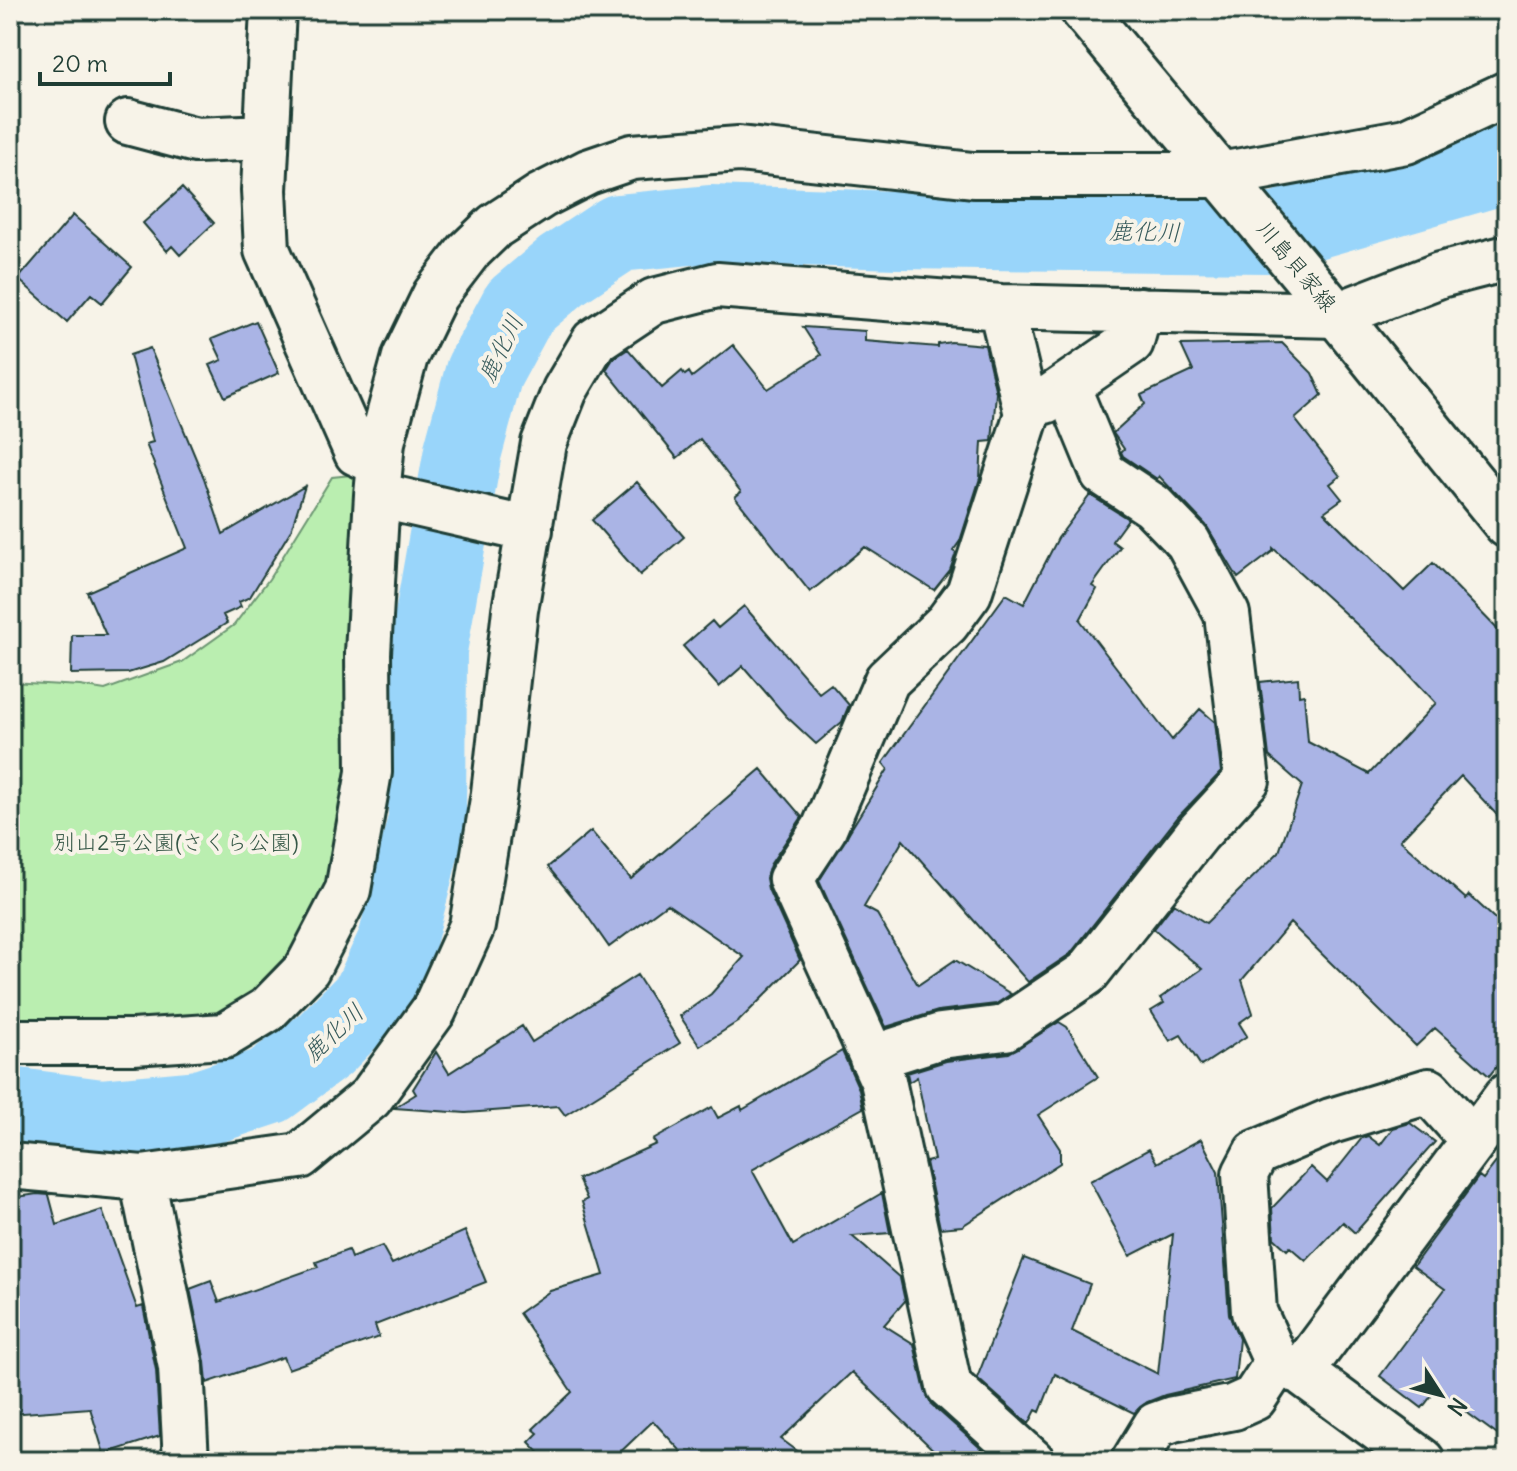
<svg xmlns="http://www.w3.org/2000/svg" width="1517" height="1471" viewBox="0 0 1517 1471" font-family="Delius,'Klee One',sans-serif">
	<rect width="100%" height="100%" fill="#f7f3e8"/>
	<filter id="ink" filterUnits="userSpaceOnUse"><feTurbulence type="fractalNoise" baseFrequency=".0125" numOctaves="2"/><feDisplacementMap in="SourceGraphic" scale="16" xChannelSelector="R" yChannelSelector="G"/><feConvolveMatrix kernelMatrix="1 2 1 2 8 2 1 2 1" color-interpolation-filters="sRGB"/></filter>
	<g filter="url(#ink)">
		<!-- green -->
		<path fill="#baeeb0" stroke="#6c9672" stroke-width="2" d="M351 475 360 485 357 736 323 922 221 1029 10 1030V682L80 686 105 690 182 662 234 625 269 579 332 477Z"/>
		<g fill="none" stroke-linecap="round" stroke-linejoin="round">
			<!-- river -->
			<path stroke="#99d5fa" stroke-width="78" d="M10 1106 100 1118 199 1109 269 1086 324 1045 371 997 397 941 427 820 428 650 463 451 484 372 519 307 563 270 619 233 710 224 898 230 1266 234 1507 164"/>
		</g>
		<!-- building -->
		<path fill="#aab4e5" stroke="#1f3d34" stroke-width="2" d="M182 188 214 223 180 255 172 246 167 251 143 223Z
			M73 215 132 267 102 303 91 294 67 322 18 279Z
			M256 321 279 373 225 397 210 365 222 360 212 339Z
			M803 327 865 331V341L938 347V344L951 342 985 345 996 393 992 441 982 442 980 478 960 541 953 551 956 553 950 570 934 590 865 547 810 592 735 497 741 492 700 439 677 458 606 370 613 359 628 349 662 388 682 371 685 375 689 372 692 377 733 345 768 389 821 355Z
			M1282 343 1312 373 1322 395 1295 419 1340 476 1330 484 1342 499 1324 512 1404 591 1433 563 1507 639V826L1461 776 1400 840 1466 899 1469 895 1507 930V1054L1489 1076 1435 1028 1416 1046 1290 923 1242 980 1253 1013 1239 1023 1247 1036 1201 1066 1181 1035 1170 1041 1151 1011 1164 1003 1160 998 1202 969 1154 929 1174 903 1206 923 1279 852 1302 785 1269 756 1260 682 1298 678 1299 695 1304 694 1308 742 1369 774 1436 703 1397 661 1273 548V551L1238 578 1206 525 1159 476 1157 479 1123 456 1121 452 1124 449 1113 433 1145 404 1141 395 1193 371 1181 345Z
			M150 348 204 478 223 534 305 486 291 530 250 597 239 602 241 607 223 615 227 623 164 662 128 673 71 674 72 635H106L87 592 187 548 146 444 153 442 130 355Z
			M637 482 684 537 640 575 592 520Z
			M1090 495 1128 519 1112 541 1120 547 1092 586 1097 589 1080 620 1172 740 1200 709 1215 722 1221 772 1178 817 1070 954 1028 982 903 840 864 907 877 914 918 985 955 960 1011 994 996 1004 938 1011 886 1027 819 881 888 769 883 763 1006 594 1024 604 1058 538Z
			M744 606 819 693 831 684 849 705 842 722 816 744 786 716 743 666 719 687 683 646 712 621 718 628Z
			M761 769 802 817 770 865 766 878 768 889 800 960 739 1021 700 1046 680 1016 711 994 744 957 667 904 609 947 581 907 548 867 591 831 631 879Z
			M637 975 680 1043 565 1115 558 1106 466 1113 394 1108 416 1094 413 1089 436 1052 449 1073 522 1026 532 1042Z
			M1059 1022 1067 1027 1098 1077 1038 1115 1060 1149V1163L962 1226 940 1228 926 1162 934 1160 917 1077 909 1082 907 1073 946 1061 1009 1053Z
			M842 1051 859 1089 863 1108 752 1170 793 1245 882 1193 890 1233 852 1236 900 1278 905 1301 884 1325 914 1344 925 1391 932 1405 995 1461H945L852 1372 781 1439 811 1461H686L679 1449 653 1421 611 1461H547L529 1442 538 1433 533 1429 572 1392 519 1313 550 1291 604 1275 582 1202 587 1199 578 1179 656 1144 653 1140 712 1107 718 1118 741 1106 742 1110Z
			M1410 1123 1435 1142 1355 1233 1343 1222 1306 1261 1290 1247 1287 1250 1274 1238 1272 1208 1311 1167 1327 1182 1362 1138 1368 1136 1380 1145 1393 1128Z
			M1201 1139 1218 1172 1229 1314 1239 1339 1235 1379 1165 1395 1147 1402 1134 1413 1055 1374 1040 1412 1036 1410 1029 1424 977 1378 1024 1258 1090 1284 1072 1331 1158 1374 1173 1234 1130 1256 1090 1181 1149 1149 1157 1163Z
			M1507 1148V1442L1436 1390 1422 1408 1380 1376 1445 1289 1413 1266 1479 1176 1483 1179Z
			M37 1194 49 1195 57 1225 102 1210 137 1308 143 1306 156 1370 160 1436 104 1454 90 1408 10 1414V1198Z
			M465 1231 486 1282 375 1325 379 1337 288 1369 283 1357 207 1383 205 1362 190 1289 211 1281 219 1302 318 1267 316 1262 348 1250 351 1258 382 1246 392 1264Z"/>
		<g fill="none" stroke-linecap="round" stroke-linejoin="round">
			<!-- minor casing -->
			<g stroke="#1f3d34" stroke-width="50">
				<path id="minor" d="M273 10 264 190 267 250 357 453 379 463
					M128 122 196 140 266 137
					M1001 307 1027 414 969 593 947 623 887 680 824 829 791 879 883 1081 949 1386 1032 1461
					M1045 401 1131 342 1140 310
					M530 530 377 495 382 442 405 357 435 295 468 252 495 226 541 196 588 172 632 157 739 149 973 175H1220L1406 141 1507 94
					M10 1042H133L224 1036 267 1010 307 969 348 890 369 772 368 653 377 495
					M872 1058 941 1036 1005 1028 1087 973 1198 833 1247 780 1227 614 1188 542 1153 506 1103 473 1067 386
					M10 1166 142 1178 300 1156 370 1098 434 1010 472 926 494 793 515 610 544 443 565 390 594 341 654 301 717 285 1001 307 1337 315 1440 275 1507 258
					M142 1178 181 1367 186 1461
					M1301 1372 1277 1363 1254 1312 1245 1174 1256 1153 1331 1121 1429 1091 1473 1140
					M1134 1461 1156 1425 1173 1419 1234 1407 1254 1398 1277 1363
					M1422 1461 1301 1372 1507 1096"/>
			</g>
			<!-- major casing -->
			<g stroke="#1f3d34" stroke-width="50">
				<path id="major" d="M1083 10 1337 315 1507 525"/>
			</g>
			<!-- minor -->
			<use href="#minor" stroke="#f7f3e8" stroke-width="44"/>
			<!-- major -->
			<use href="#major" stroke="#f7f3e8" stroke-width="44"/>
		</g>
	</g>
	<g text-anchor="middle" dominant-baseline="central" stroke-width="8" stroke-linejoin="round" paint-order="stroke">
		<!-- street labels -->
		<g font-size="22" fill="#1f3d34" stroke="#f7f3e8">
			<text transform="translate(1297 266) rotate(50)">川島貝家線</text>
		</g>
		<!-- park labels -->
		<g font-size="22" fill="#365847" stroke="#f7f3e8">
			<text x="176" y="842">別山2号公園(さくら公園)</text>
		</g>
		<!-- water labels -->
		<g font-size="24" font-style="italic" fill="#375b5c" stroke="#f7f3e8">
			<text transform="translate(1145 231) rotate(1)">鹿化川</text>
			<text transform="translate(500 348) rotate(-64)">鹿化川</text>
			<text transform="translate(333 1032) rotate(-43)">鹿化川</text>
		</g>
	</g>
	<!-- margin -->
	<rect width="1517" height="1471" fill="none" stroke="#f7f3e8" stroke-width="40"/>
	<rect x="20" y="20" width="1477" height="1431" fill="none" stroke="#1f3d34" stroke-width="3" filter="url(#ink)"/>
	<!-- north arrow -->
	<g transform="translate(1441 1395) rotate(126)" stroke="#f7f3e8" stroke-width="6" paint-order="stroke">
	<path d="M0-6L14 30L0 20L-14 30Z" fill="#1f3d34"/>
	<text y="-12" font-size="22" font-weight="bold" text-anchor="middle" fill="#1f3d34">N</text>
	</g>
	<!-- scale -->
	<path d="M40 72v12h130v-12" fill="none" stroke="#1f3d34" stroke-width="4"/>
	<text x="52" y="72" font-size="24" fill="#1f3d34" stroke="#f7f3e8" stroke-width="6" paint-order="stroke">20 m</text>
</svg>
